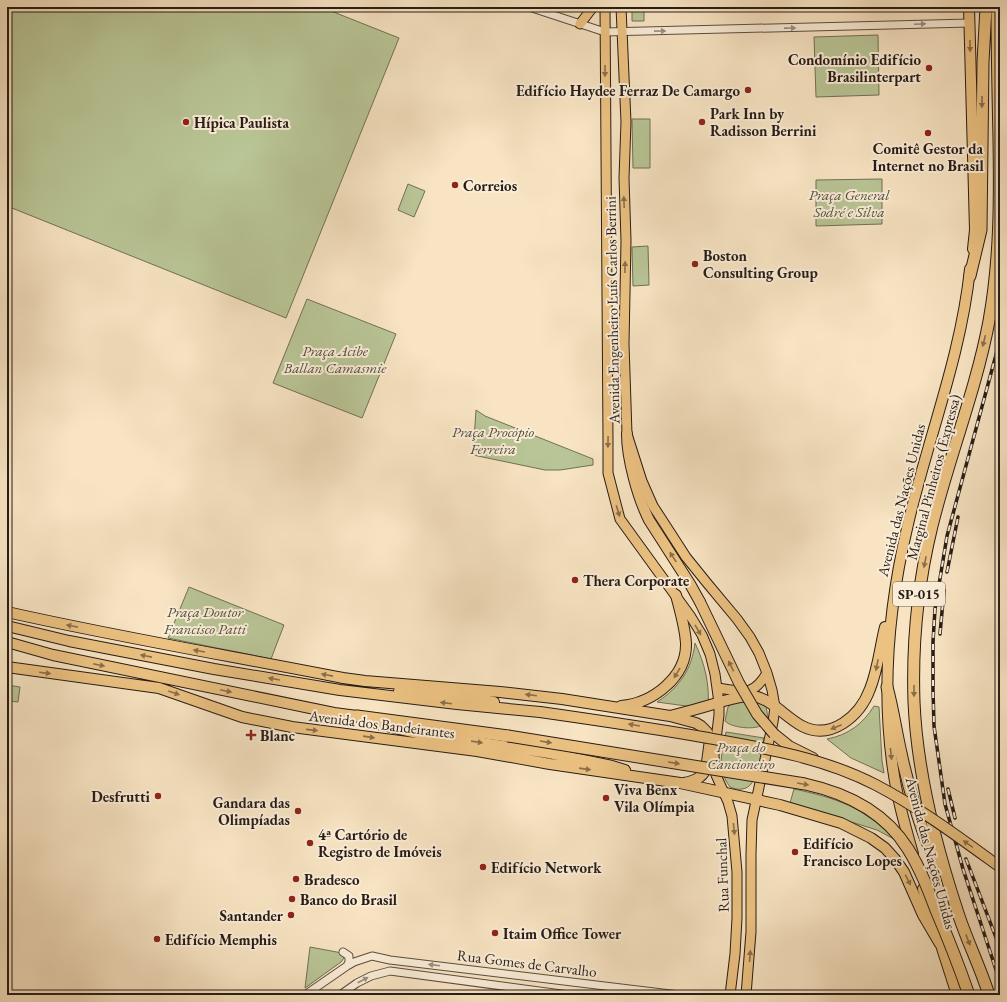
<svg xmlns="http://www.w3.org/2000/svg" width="1007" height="1002" viewBox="0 0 1007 1002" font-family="'EB Garamond',serif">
	<rect width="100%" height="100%" fill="#f8e4c3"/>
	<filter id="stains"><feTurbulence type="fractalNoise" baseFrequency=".005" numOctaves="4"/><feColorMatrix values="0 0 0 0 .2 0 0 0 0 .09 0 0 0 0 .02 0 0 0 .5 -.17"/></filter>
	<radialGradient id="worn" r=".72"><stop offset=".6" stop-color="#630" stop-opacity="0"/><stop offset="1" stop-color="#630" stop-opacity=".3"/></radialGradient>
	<!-- green -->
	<path fill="#b9c596" stroke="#707056" d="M7 7H321L399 38 286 318 7 206Z
		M632 7H644V21H632Z
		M878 35 879 95 816 97 814 37Z
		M632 119H650V168H633Z
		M882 179V224L816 226V180Z
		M408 184 425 191 414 217 398 210Z
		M648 246 649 285 633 286 632 247Z
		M307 299 396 334 362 418 273 383Z
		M476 410 485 416 593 459V465L560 470H545L473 455Z
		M189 587 284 625 271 659 168 638Z
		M695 643C705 664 710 685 708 709L657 702C679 688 692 669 695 643Z
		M7 685 20 687 18 702 7 701Z
		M757 701 766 705C766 710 769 717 767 721 761 732 731 728 725 721L728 707 733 702Z
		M874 706 879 707 882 761 884 773 851 758 827 739C848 735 863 724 874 706Z
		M726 732 764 738C762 751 759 788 742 789 738 790 733 788 730 787 716 768 722 753 726 732Z
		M794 789C836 798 864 807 894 839L877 830 790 803Z
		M310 947 342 953 344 958 341 962 305 988Z"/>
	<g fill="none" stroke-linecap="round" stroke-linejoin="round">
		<!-- tertiary casing -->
		<g stroke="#5b4e41" stroke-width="9">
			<path id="tertiary" d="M529 7 605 32 970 23
				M343 952 349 956V962L347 966
				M305 995 347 966 354 962 372 956 390 960 679 995
				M340 995 357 983 371 976 390 971 569 995"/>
		</g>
		<!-- primary casing -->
		<g stroke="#271c16" stroke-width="11">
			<path id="primary" d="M605 7 608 439V473L620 519 691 617 702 635 710 654 715 674 719 703V715L714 756 716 775 728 802 732 816 737 872V918L735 954 730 995
				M621 7 626 122 624 178 626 241 624 344 627 434 642 481 653 506 666 526 686 557 707 583 737 619 750 637 759 653 767 673 772 690 775 707 773 722 752 820 751 854V932L746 995
				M580 24 593 7
				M718 688C742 691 752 698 767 673"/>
		</g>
		<!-- trunk casing -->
		<g stroke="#271c16" stroke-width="12">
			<path id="trunk" d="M969 7 975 230 973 249
				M627 434C627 459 638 498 649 520L690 584 700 602
				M7 612C118 637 231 656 343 678L365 681 500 692 562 699 670 716 696 723 701 726 707 732 710 740 706 769C702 778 694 781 684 783
				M7 626 69 641 214 669 340 690 457 704 540 712
				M7 642 53 655 334 713 357 716 382 725 422 734 549 753 612 766 625 770
				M7 667 159 688 242 717 292 727 477 751 550 764 680 783 780 805 841 823 871 838 885 848 895 859 904 872 923 915 940 944
				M399 691 438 694 494 702
				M621 706C653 703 687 677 686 643 685 627 680 611 676 595
				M670 716C686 712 701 708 717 703 728 700 741 695 753 696 772 699 785 717 802 726 831 741 860 716 870 689 878 669 880 647 885 627
				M774 734 789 746 813 758
				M913 854C905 826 897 798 893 769 881 687 889 604 908 524 928 438 961 356 970 269
				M923 889 957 995"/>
		</g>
		<!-- motorway casing -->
		<g stroke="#271c16" stroke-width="13">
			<path id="motorway" d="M970 276 981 230 983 62 986 7
				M887 687C893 709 896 731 901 753 905 772 910 791 916 810 922 829 928 849 940 866
				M357 716 508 736
				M989 995C980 966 966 939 957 910 935 843 917 772 914 702 912 643 918 583 932 526 949 457 976 390 989 321 1000 260 1000 200 999 139 998 95 997 51 997 7"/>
		</g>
		<!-- tertiary -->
		<use href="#tertiary" stroke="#faedd8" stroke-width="7"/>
		<!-- primary -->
		<use href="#primary" stroke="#ecc282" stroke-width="9"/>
		<!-- trunk -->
		<use href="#trunk" stroke="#ecc282" stroke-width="10"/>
		<!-- motorway -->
		<use href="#motorway" stroke="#ecc282" stroke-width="11"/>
		<!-- rail casing -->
		<g stroke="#271c16" stroke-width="3.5">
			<path id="rail" d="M1000 340 947 536 935 609 933 642V689L934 726 945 804 963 869 1000 982
				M947 572 958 517
				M940 634 944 590
				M948 789 955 818
				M966 859 1000 948"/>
		</g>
		<!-- rail -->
		<use href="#rail" stroke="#faedd8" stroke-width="2" stroke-dasharray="6" stroke-linecap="butt"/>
		<!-- trunk-bridge casing -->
		<g stroke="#271c16" stroke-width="12" stroke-linecap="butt">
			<path id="trunk-bridge" d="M700 602 739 683 757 714 774 734
				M540 712C596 720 652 728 708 738 765 748 824 758 876 785 920 808 960 838 1000 867"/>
		</g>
		<!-- motorway-bridge casing -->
		<g stroke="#271c16" stroke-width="13" stroke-linecap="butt">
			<path id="motorway-bridge" d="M508 736 805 784C846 793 885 812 908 849 920 868 928 889 936 910 948 938 959 966 969 995"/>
		</g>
		<!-- trunk-bridge -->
		<use href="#trunk-bridge" stroke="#ecc282" stroke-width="10"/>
		<!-- motorway-bridge -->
		<use href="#motorway-bridge" stroke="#ecc282" stroke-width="11"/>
	</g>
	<!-- one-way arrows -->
	<defs><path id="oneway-solid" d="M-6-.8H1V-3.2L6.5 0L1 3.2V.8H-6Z"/></defs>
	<g fill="#9b8f81">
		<use href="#oneway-solid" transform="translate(920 24) rotate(-2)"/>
		<use href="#oneway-solid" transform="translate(790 28) rotate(-1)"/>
		<use href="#oneway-solid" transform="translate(660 31) rotate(-1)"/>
		<use href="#oneway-solid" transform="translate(434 965) rotate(-173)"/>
		<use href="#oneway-solid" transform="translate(363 980) rotate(-28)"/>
	</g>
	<g fill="#8a6f4c">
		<use href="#oneway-solid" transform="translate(970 46) rotate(89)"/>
		<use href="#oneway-solid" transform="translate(605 71) rotate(90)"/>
		<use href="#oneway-solid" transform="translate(982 102) rotate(91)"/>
		<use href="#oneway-solid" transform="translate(624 202) rotate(-92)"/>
		<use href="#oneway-solid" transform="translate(625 267) rotate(-89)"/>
		<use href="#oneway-solid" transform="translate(984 341) rotate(104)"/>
		<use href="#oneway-solid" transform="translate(608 442) rotate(91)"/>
		<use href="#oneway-solid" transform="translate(618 511) rotate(73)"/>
		<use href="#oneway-solid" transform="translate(673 557) rotate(-123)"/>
		<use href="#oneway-solid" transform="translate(925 562) rotate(101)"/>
		<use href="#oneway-solid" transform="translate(72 626) rotate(-169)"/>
		<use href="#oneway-solid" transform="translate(698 630) rotate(60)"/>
		<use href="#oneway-solid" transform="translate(199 651) rotate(-170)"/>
		<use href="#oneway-solid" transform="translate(146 656) rotate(-169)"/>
		<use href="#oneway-solid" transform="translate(99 665) rotate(12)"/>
		<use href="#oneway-solid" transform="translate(877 665) rotate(101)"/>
		<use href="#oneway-solid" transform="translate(731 666) rotate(-116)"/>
		<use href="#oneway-solid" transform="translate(45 673) rotate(7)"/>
		<use href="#oneway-solid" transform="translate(677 673) rotate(121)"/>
		<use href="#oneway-solid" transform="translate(327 675) rotate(-169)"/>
		<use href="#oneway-solid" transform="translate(274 679) rotate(-170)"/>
		<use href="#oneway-solid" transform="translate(226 691) rotate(12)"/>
		<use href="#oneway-solid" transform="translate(914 691) rotate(90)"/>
		<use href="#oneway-solid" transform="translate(174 693) rotate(19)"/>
		<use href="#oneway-solid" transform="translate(531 695) rotate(-173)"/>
		<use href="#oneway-solid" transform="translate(446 703) rotate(-173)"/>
		<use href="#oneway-solid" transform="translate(634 725) rotate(-170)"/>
		<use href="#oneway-solid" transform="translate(836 727) rotate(157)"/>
		<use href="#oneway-solid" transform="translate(312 730) rotate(6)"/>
		<use href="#oneway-solid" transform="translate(369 737) rotate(8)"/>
		<use href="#oneway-solid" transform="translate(477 742) rotate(8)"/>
		<use href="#oneway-solid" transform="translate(546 742) rotate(9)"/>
		<use href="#oneway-solid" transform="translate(891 754) rotate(84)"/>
		<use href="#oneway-solid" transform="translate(674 763) rotate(9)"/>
		<use href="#oneway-solid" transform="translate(585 769) rotate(8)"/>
		<use href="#oneway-solid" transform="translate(803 784) rotate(10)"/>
		<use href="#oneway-solid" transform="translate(734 829) rotate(84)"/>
		<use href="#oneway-solid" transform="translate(968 844) rotate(-145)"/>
		<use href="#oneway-solid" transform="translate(908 880) rotate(63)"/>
		<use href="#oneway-solid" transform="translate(968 940) rotate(69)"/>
		<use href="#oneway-solid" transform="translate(750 956) rotate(-86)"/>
	</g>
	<!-- markers -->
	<g fill="#8f2418" stroke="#faedd8" stroke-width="1.5">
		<circle cx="929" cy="68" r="4"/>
		<circle cx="748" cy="90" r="4"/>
		<circle cx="186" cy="122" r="4"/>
		<circle cx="702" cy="122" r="4"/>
		<circle cx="928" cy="133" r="4"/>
		<circle cx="455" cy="185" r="4"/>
		<circle cx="695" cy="264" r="4"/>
		<circle cx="575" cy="580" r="4"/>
		<path d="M249 729h4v4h4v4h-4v4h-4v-4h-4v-4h4z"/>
		<circle cx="158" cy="796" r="4"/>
		<circle cx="606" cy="798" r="4"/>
		<circle cx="298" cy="811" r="4"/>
		<circle cx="310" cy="843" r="4"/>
		<circle cx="795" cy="852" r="4"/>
		<circle cx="483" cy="867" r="4"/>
		<circle cx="296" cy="879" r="4"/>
		<circle cx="292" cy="899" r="4"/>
		<circle cx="291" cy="915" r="4"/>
		<circle cx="495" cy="933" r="4"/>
		<circle cx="157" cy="939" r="4"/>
	</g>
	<g text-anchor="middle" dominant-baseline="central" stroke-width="4" stroke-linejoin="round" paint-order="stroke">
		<!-- shield labels -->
		<rect fill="#faedd8" stroke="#665b50" stroke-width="1" x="893" y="582" width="52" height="24" rx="3"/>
		<g font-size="14" font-weight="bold" fill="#271c16">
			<text x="919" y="594">SP-015</text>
		</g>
		<!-- poi labels -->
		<g font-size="15" font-weight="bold" fill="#271c16" stroke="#faedd8" text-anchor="start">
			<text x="921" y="59" text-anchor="end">Condomínio Edifício<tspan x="921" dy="17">Brasilinterpart</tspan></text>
			<text x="740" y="90" text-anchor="end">Edifício Haydee Ferraz De Camargo</text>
			<text x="710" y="113">Park Inn by<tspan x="710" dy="17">Radisson Berrini</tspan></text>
			<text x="194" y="122">Hípica Paulista</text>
			<text x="928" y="148" text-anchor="middle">Comitê Gestor da<tspan x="928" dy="17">Internet no Brasil</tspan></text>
			<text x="463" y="185">Correios</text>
			<text x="703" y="255">Boston<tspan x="703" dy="17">Consulting Group</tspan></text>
			<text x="583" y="580">Thera Corporate</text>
			<text x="260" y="735">Blanc</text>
			<text x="614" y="789">Viva Benx<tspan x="614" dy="17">Vila Olímpia</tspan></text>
			<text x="150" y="796" text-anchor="end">Desfrutti</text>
			<text x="290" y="802" text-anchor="end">Gandara das<tspan x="290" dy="17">Olimpíadas</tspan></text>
			<text x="318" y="834">4ª Cartório de<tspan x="318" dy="17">Registro de Imóveis</tspan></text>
			<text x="803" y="843">Edifício<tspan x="803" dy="17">Francisco Lopes</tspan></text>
			<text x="491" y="867">Edifício Network</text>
			<text x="304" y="879">Bradesco</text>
			<text x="300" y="899">Banco do Brasil</text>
			<text x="283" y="915" text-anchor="end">Santander</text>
			<text x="503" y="933">Itaim Office Tower</text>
			<text x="165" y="939">Edifício Memphis</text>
		</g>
		<!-- park labels -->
		<g font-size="15" font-style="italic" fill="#534f3c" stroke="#faedd8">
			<text x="849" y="194">Praça General<tspan x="849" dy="17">Sodré e Silva</tspan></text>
			<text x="335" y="350">Praça Acibe<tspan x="335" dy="17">Ballan Camasmie</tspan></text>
			<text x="493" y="431">Praça Procópio<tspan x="493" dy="17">Ferreira</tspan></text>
			<text x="205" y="611">Praça Doutor<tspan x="205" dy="17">Francisco Patti</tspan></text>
			<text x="741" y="746">Praça do<tspan x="741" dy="17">Cancioneiro</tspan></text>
		</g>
		<!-- street labels -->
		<g font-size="15" fill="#271c16" stroke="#faedd8">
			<text transform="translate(612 310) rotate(-91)">Avenida Engenheiro Luís Carlos Berrini</text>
			<text transform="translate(933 477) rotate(-75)">Marginal Pinheiros (Expressa)</text>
			<text transform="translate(901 500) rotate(-76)">Avenida das Nações Unidas</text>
			<text transform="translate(382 724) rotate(7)">Avenida dos Bandeirantes</text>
			<text transform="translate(931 853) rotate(75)">Avenida das Nações Unidas</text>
			<text transform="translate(722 875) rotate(-92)">Rua Funchal</text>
			<text transform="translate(527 963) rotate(7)">Rua Gomes de Carvalho</text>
		</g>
	</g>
	<!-- margin -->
	<rect width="1007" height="1002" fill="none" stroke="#f8e4c3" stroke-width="24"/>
	<rect x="8" y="8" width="991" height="986" fill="none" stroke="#271c16" stroke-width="2"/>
	<rect x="12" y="12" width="983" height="978" fill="none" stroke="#271c16"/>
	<rect width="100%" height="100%" filter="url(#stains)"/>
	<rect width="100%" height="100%" fill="url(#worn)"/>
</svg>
